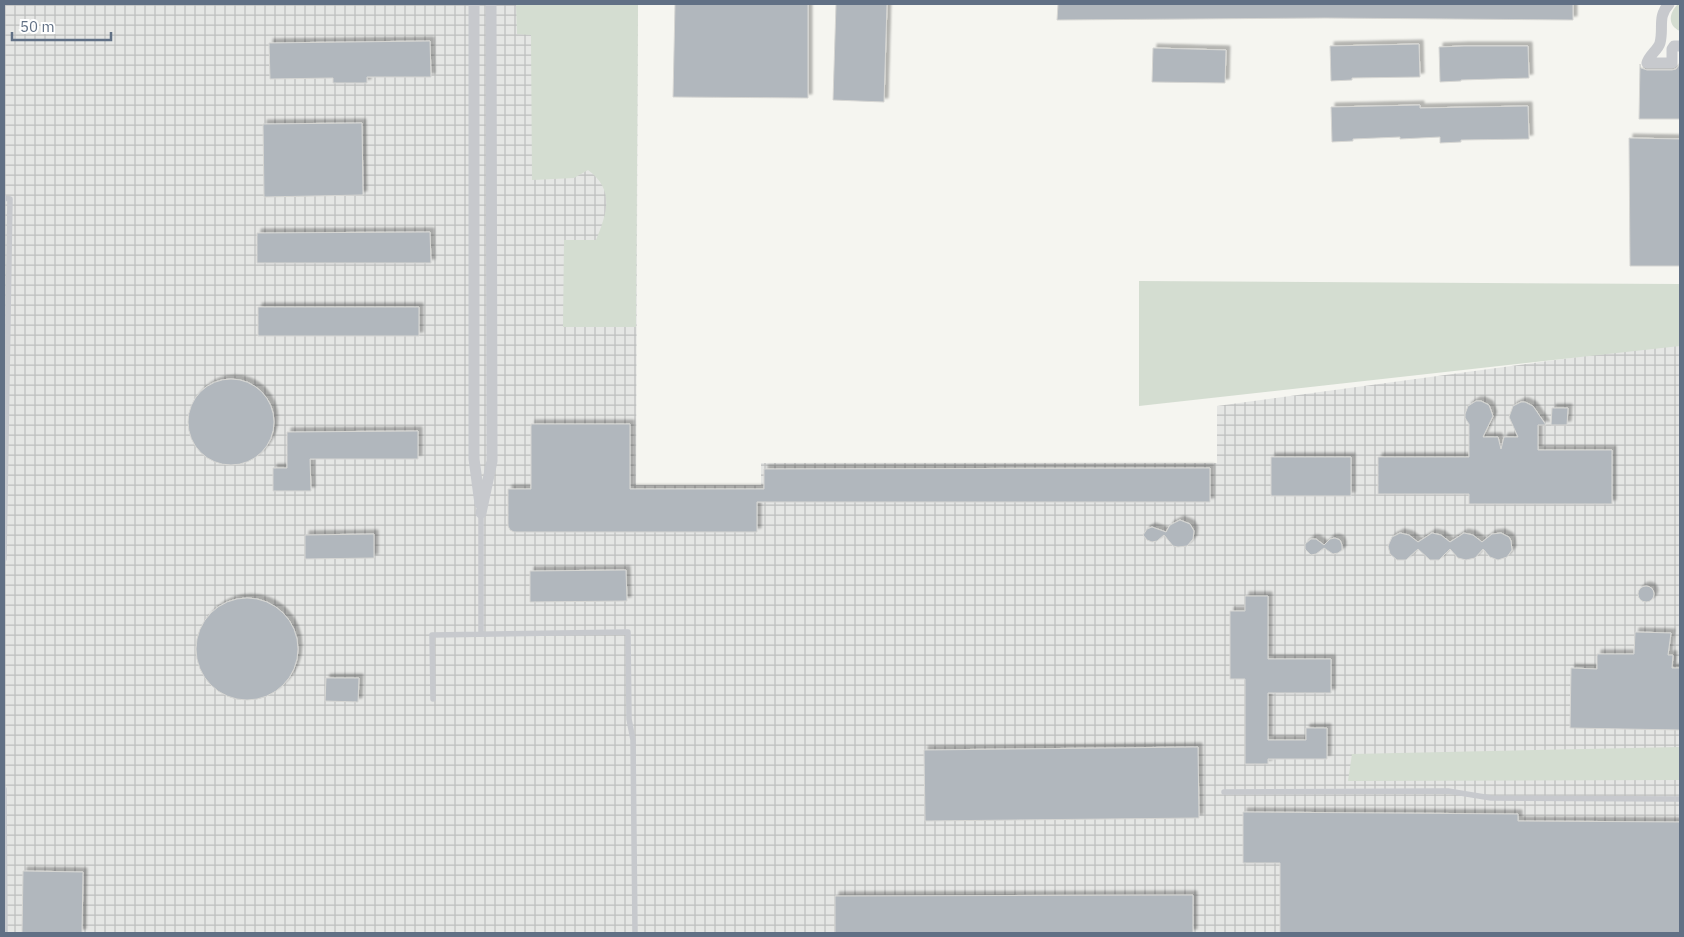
<svg xmlns="http://www.w3.org/2000/svg" width="1684" height="937" viewBox="0 0 1684 937" font-family="'IBM Plex Sans',sans-serif">
	<defs>
		<pattern id="industrial-grid" width="8" height="8" patternUnits="userSpaceOnUse" patternTransform="scale(1.25)"><rect width="8" height="8" fill="#e5e6e4"/><path d="M0 4h8M4 0v8" fill="none" stroke="#bdbfbe"/></pattern>
		<filter id="shadow"><feDropShadow dx="4" dy="-4" stdDeviation="1" flood-color="#0004"/></filter>
	</defs>
	<rect width="100%" height="100%" fill="#f5f5f0"/>
	<!-- industrial -->
	<path fill="url(#industrial-grid)" d="M4 4H638L636 485H761V463H1217V406L1680 343V933H4Z"/>
	<!-- grass -->
	<path fill="#d4ddd1" d="M516 4H638L636 327H563L564 240H596C607 213 615 190 588 170L574 178 532 180 531 35 517 34Z
		M1678 4H1680V31C1667 25 1669 13 1678 4Z
		M1139 281 1680 284V346L1139 406Z
		M1680 747V780L1348 781 1352 754Z"/>
	<!-- building -->
	<path fill="#b1b7bd" stroke="#d6d6d3" filter="url(#shadow)" d="M675 4H808V98L673 97Z
		M836 4H887L884 102 833 100Z
		M1058 4H1573V20L1325 18 1057 20Z
		M430 41 431 77H367V83H333V78L270 79 269 43Z
		M1419 44 1420 77 1352 78V80L1331 81 1330 46Z
		M1464 46H1528L1529 78 1461 80V81L1440 82 1439 47Z
		M1153 48 1226 50 1225 83 1152 82Z
		M1640 64 1641 68 1647 70H1672L1676 69 1680 64V119H1639Z
		M1420 105V108L1528 106 1529 139 1461 140V142L1440 143V137L1400 139V137L1353 139V141L1332 142 1331 107Z
		M362 123 363 195 264 197 263 124Z
		M1629 138 1680 139V266H1630Z
		M430 232 431 263H257V233Z
		M258 307H419V336H258Z
		M188 422a43 43 0 1 1 86 0a43 43 0 1 1-86 0Z
		M1476 401H1481L1489 405 1493 416 1483 437H1498L1501 449 1504 437H1518L1509 417 1513 406 1521 402H1525L1533 406 1546 425H1538V450H1612V504H1469V494H1378V457H1469V424L1465 418V414L1468 406Z
		M1552 408H1568L1567 425H1551Z
		M531 424H630V489H764V469L1210 468V502H757V532H514L510 530 508 526V489H531Z
		M418 431V459H310L311 491H273V468H287V432Z
		M1271 457H1351V496H1271Z
		M1180 520 1190 524 1194 531 1193 539 1187 546 1178 547 1173 546 1164 535 1157 541 1152 542 1147 540 1143 535 1147 529 1152 527 1166 532 1170 525Z
		M1400 533 1409 535 1418 542 1432 533 1441 535 1450 542 1464 533 1473 535 1482 542 1492 534 1501 533 1509 537 1511 541 1512 550 1507 557 1498 560 1490 557 1483 549 1475 558 1466 560 1458 558 1450 549 1439 560H1430L1418 549 1406 560H1397L1390 554 1388 546 1392 537Z
		M374 534V558L305 559V535Z
		M1335 538 1340 540 1342 545V550L1338 553 1333 554 1324 548 1316 554 1311 555 1305 549V544L1311 539H1316L1324 545 1330 539Z
		M626 570 627 601 530 602V571Z
		M1638 594a8 8 0 1 1 16 0a8 8 0 1 1-16 0Z
		M1245 596H1268V659H1331V693H1268V740H1306V728H1327V759H1268V764H1245V679H1230V611H1245Z
		M196 649a51 51 0 1 1 102 0a51 51 0 1 1-102 0Z
		M1635 632 1671 633 1668 655H1673L1672 668H1680V730L1570 728 1571 668 1597 669V654H1634Z
		M326 678H359L358 702 325 701Z
		M1198 747 1199 818 925 821 924 750Z
		M1243 812 1518 814V821L1680 822V933H1280V863H1243Z
		M23 871 83 872 82 933H22Z
		M1193 895V933H835V896Z"/>
	<g fill="none" stroke-linecap="round" stroke-linejoin="round">
		<!-- lane -->
		<path stroke="#c7c9cd" stroke-width="5.5" d="M4 198 10 199 4 559
			M481 513V634
			M433 699 432 635 628 632 629 719 633 740 635 933
			M4 789 5 933
			M1224 792 1448 791 1491 798 1680 799"/>
		<!-- street -->
		<path stroke="#c7c9cd" stroke-width="11" d="M474 4V459L480 504
			M1669 4C1657 17 1664 27 1660 43 1658 50 1649 55 1647 63H1672V49L1674 46H1680
			M481 513 492 461 491 4"/>
	</g>
	<!-- border -->
	<rect width="1684" height="937" fill="none" stroke="#617085" stroke-width="10"/>
	<!-- scale -->
	<path d="M12 32v8h99v-8" fill="none" stroke="#617085" stroke-width="2.5"/>
	<text x="20" y="32" font-size="15" fill="#617085" stroke="#ffffff" stroke-width="4" paint-order="stroke">50 m</text>
</svg>
